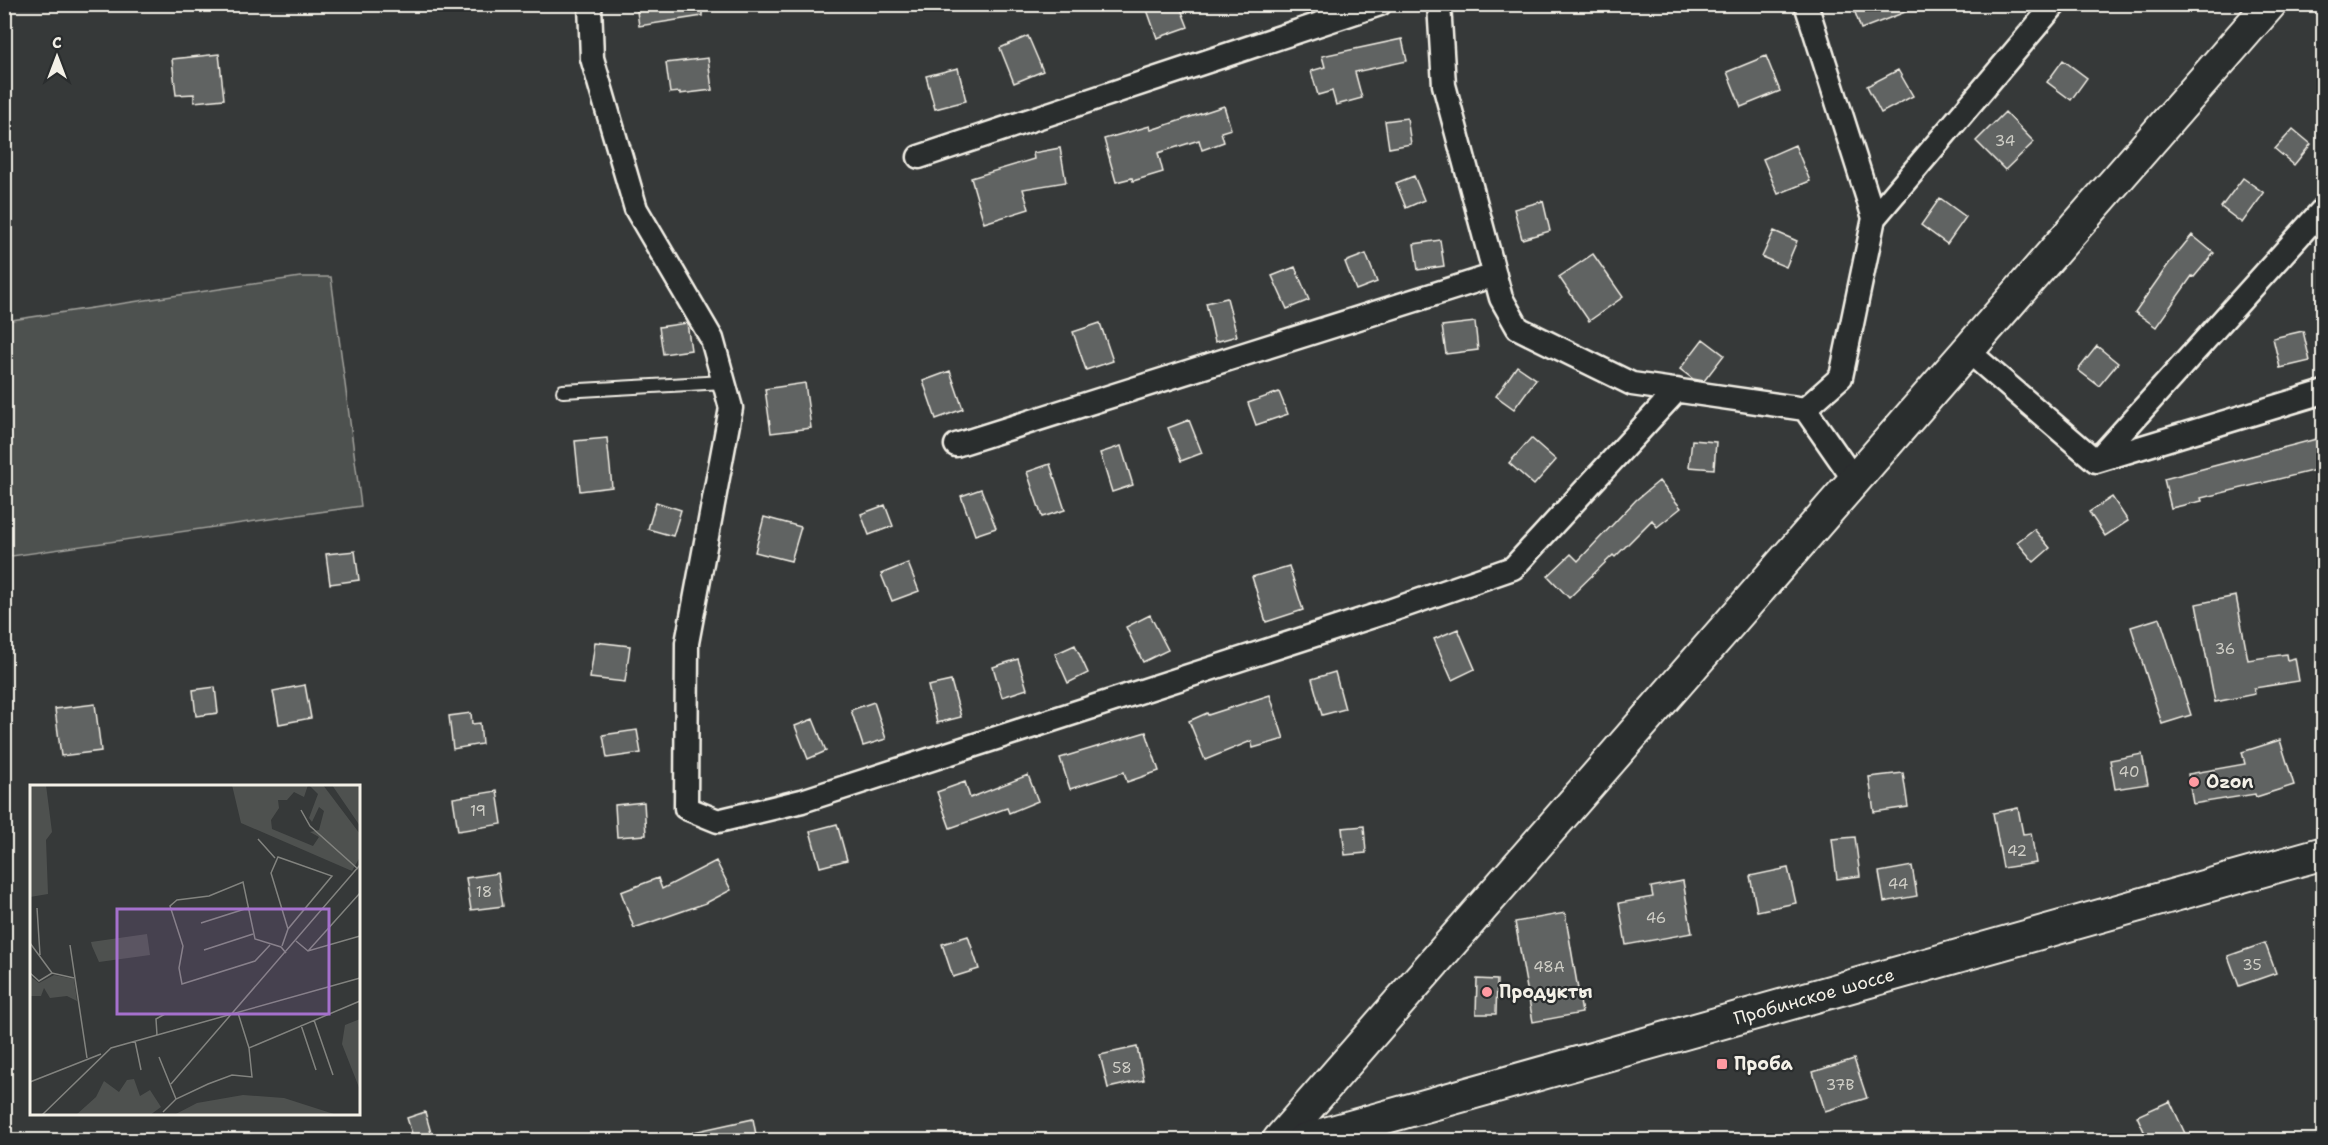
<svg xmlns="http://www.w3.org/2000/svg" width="2328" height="1145" viewBox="0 0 2328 1145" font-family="'Shantell Sans',sans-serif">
	<rect width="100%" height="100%" fill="#363939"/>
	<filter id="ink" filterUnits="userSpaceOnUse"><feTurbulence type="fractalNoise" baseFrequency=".0167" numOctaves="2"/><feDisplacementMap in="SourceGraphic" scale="12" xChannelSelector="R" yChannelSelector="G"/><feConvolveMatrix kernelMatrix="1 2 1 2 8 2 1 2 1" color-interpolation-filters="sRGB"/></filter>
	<g filter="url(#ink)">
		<!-- green -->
		<path fill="#4e514f" stroke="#a1a19c" stroke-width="1.5" d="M300 277H331L361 506 5 557V321Z"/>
		<!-- building -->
		<path fill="#616362" stroke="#f4f1e8" stroke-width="1.5" d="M636 4H702V16L639 26Z
			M1145 4H1179L1188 27 1157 38Z
			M1852 4H1921V6L1861 29Z
			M1028 36 1043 71 1014 83 1000 48Z
			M1402 39 1407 61 1355 72 1362 98 1336 105 1332 91 1318 95 1311 71 1325 67 1322 56Z
			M219 54 224 99 194 102V94L176 95 172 59Z
			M1766 56 1780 91 1741 107 1727 72Z
			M708 58 712 90 680 94V92L670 93 666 63Z
			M2063 60 2087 78 2071 100 2047 82Z
			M958 68 966 101 935 109 926 76Z
			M1898 70 1913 96 1881 113 1867 86Z
			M1224 106 1231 129 1221 132 1224 142 1202 150 1199 140 1158 153 1163 172 1133 181 1132 178 1116 182 1104 139 1150 126 1151 130Z
			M2005 112 2034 142 2005 170 1976 141Z
			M1407 118 1411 144 1389 148 1385 121Z
			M2293 129 2311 144 2294 165 2275 149Z
			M1795 145 1810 181 1778 194 1763 159Z
			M1060 148 1066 182 1023 189 1029 209 984 223 971 178 1034 159 1033 153Z
			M1414 176 1424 200 1406 208 1396 183Z
			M2243 178 2264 193 2242 223 2221 207Z
			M1940 198 1966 217 1947 244 1921 225Z
			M1543 201 1550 231 1522 239 1514 209Z
			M1774 231 1797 241 1786 267 1762 257Z
			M2192 235 2214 253 2194 277 2192 276 2156 327 2135 312 2170 262Z
			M1440 240 1444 266 1418 270 1414 244Z
			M1366 254 1377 282 1356 290 1345 262Z
			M1593 254 1623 297 1589 321 1559 277Z
			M1295 267 1309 300 1287 309 1272 276Z
			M1227 298 1237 336 1215 342 1206 303Z
			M1475 322 1478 350 1446 354 1442 326Z
			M687 323 691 350 663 354 659 327Z
			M1100 323 1113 361 1086 370 1073 332Z
			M2303 331 2310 361 2280 368 2273 338Z
			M1703 339 1724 355 1704 381 1693 379 1680 369Z
			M2097 346 2118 363 2099 386 2078 370Z
			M1517 366 1536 379 1514 409 1496 396Z
			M950 371 963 409 936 419 923 381Z
			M805 383 811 428 771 433 765 389Z
			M1279 392 1288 414 1256 425 1248 403Z
			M1189 420 1202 453 1181 461 1168 428Z
			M2324 437V468L2201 498 2202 501 2171 508 2164 479Z
			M607 438 612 487 580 491 575 441Z
			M1531 438 1556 460 1534 485 1509 463Z
			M1692 440 1716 442 1714 469 1689 467Z
			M1121 446 1133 485 1112 492 1100 453Z
			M1050 464 1065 510 1042 517 1027 472Z
			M1659 481 1681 508 1657 527 1652 520 1615 557 1613 555 1569 598 1548 576 1571 554 1578 561 1636 500Z
			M981 489 996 528 975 535 961 496Z
			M2112 497 2128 521 2105 536 2089 512Z
			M656 502 681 510 673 536 648 529Z
			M885 505 893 526 869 535 861 514Z
			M764 517 801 527 791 561 755 552Z
			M2034 529 2050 548 2034 562 2017 542Z
			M355 551 359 580 330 584 326 554Z
			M908 563 919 591 892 601 881 574Z
			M1289 566 1303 610 1266 622 1252 577Z
			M2236 596 2248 660 2286 654 2287 660 2295 658 2299 681 2254 688 2255 694 2215 702 2196 604Z
			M1150 615 1168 650 1143 662 1126 627Z
			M2160 618 2191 715 2162 724 2131 627Z
			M1458 629 1475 669 1452 680 1434 639Z
			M595 642 630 646 625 682 590 678Z
			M1075 645 1088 673 1068 683 1055 654Z
			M1018 659 1027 689 1002 697 993 667Z
			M1335 672 1345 709 1322 715 1312 679Z
			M951 681 961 717 937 723 928 686Z
			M305 685 311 718 279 724 273 691Z
			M215 687 218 713 196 716 193 690Z
			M1270 695 1284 739 1253 748 1251 741 1205 760 1189 721 1207 713 1208 715Z
			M874 702 886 739 863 746 851 710Z
			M95 704 101 751 61 756 55 709Z
			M471 713 472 724 480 723 482 744 453 749 449 716Z
			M813 719 826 751 808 759 795 726Z
			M637 730 641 753 607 758 603 735Z
			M1146 732 1159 771 1127 782 1124 772 1070 789 1060 758Z
			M2280 740 2294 785 2256 797 2255 794 2193 804 2188 774 2245 764 2242 752Z
			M2142 754 2148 784 2115 789 2110 760Z
			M1903 773 1908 807 1874 812 1869 777Z
			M1028 775 1038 801 1009 813 1007 808 950 828 937 792 965 782 970 798Z
			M497 791 502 824 458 831 453 798Z
			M644 802 646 835 617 837 615 805Z
			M2018 808 2023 834 2031 833 2036 863 2003 868 1993 813Z
			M837 824 847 860 820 867 810 831Z
			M1364 826 1366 853 1345 855 1342 828Z
			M1855 837 1860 876 1837 879 1832 839Z
			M716 861 731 890 706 903 634 928 621 892 658 878 662 889Z
			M1912 866 1917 896 1884 902 1879 872Z
			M1788 868 1796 903 1757 911 1750 876Z
			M498 873 503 906 471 910 466 878Z
			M1683 881 1692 933 1626 945 1619 903 1653 897 1651 887Z
			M1565 913 1582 1013 1533 1022 1515 922Z
			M968 936 979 969 953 977 942 944Z
			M2265 943 2276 973 2239 986 2228 956Z
			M1477 979 1497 980 1496 1014H1476Z
			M1137 1047 1144 1080 1108 1088 1100 1055Z
			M1854 1059 1867 1098 1825 1111 1813 1072Z
			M2170 1101 2188 1140H2148L2137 1116Z
			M425 1112 433 1140H414L407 1118Z
			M753 1119 757 1140H694L693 1132Z"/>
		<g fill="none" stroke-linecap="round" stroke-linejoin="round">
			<!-- lane casing -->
			<g stroke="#f4f1e8" stroke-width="16">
				<path id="lane" d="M563 391 724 382"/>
			</g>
			<!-- street casing -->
			<g stroke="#f4f1e8" stroke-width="27">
				<path id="street" d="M590 4 592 58 636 209 712 339 731 408 687 643 686 808 718 821 802 801 1392 610 1513 568 1677 390
					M1439 4 1444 85 1501 298 1518 328 1632 384 1805 409 1855 481
					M1806 4 1874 218
					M919 157 1380 4
					M1968 351 2096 461 2324 392
					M1805 409 1841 377 1874 218 2055 4
					M956 445 1495 275
					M2096 461 2324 208"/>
			</g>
			<!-- secondary casing -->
			<g stroke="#f4f1e8" stroke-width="36">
				<g id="secondary">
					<path d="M1279 1140 2270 4"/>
					<path id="s1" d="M1304 1140 2324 853"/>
				</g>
			</g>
			<!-- lane -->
			<use href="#lane" stroke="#2a2d2e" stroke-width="12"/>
			<!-- street -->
			<use href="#street" stroke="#2a2d2e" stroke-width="22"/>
			<!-- secondary -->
			<use href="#secondary" stroke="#2a2d2e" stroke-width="32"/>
		</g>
	</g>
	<!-- markers -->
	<g fill="#ff9aa2" stroke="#2a2d2e" stroke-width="2">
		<circle cx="2194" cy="782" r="6"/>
		<circle cx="1487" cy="992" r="6"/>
		<rect x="1716" y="1058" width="12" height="12" rx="3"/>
	</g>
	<g text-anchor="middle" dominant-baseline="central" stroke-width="4.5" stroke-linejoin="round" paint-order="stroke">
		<!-- number labels -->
		<g font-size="15" fill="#cfcec6">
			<text x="2005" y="141">34</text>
			<text x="2225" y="649">36</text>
			<text x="2129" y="772">40</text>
			<text x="478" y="811">19</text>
			<text x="2017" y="851">42</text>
			<text x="1898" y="884">44</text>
			<text x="484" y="892">18</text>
			<text x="1656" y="918">46</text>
			<text x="2252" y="965">35</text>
			<text x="1549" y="967">48А</text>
			<text x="1122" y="1068">58</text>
			<text x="1840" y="1085">37В</text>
		</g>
		<!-- poi labels -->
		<g font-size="18" font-weight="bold" fill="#f4f1e8" stroke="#2a2d2e" text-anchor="start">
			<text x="2206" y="782">Ozon</text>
			<text x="1499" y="992">Продукты</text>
			<text x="1734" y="1064">Проба</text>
		</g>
		<!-- street labels -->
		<g font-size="18" fill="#f4f1e8" stroke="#2a2d2e">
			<text stroke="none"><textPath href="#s1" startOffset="530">Пробинское шоссе</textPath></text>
		</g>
	</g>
	<!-- overview -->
	<g transform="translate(30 785)">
		<rect width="330" height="330" fill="#363939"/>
		<path d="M0 0H16L22 47 16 55 18 109 0 112ZM202 0H278L274 12 264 7 257 15H248L249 23 241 35 242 44 283 61 289 52 280 47 289 45 294 26 289 22 282 37 279 33 288 9 279 0H293L330 49V72L322 86 211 38ZM302 0H330V41ZM117 149 120 170 69 177 62 161 61 157ZM24 190 44 194 47 216 37 211 20 213 14 203 11 211H0V191L9 198ZM330 234V305L312 259 315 240ZM104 294 110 311 120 305 131 322 120 330H46L66 312 74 296 89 307 97 295ZM213 310 254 313 307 330H144L167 318Z" fill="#4e514f"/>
		<path fill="none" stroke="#82837f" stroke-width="1.5" d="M271 25 280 41 328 84M228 54 245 73M7 123 10 170M171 138 218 123M266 156 278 166 330 151M0 158 22 188M40 160 57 273M240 160 225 176 152 199 149 183 153 161 140 121 147 115 179 111 213 97 225 154 251 162 256 168M252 161 258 144 302 91 248 72 241 88 258 144M174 165 223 149M278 166 330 108M0 188 9 196 22 188 44 193M208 228 219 263 330 216M284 235 303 290M271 240 286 285M127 250 126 234 135 229M105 256 111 285M129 272 146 314M0 297 71 269M141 299 330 80M133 327 146 314 178 299 202 290 222 292 219 263M12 330 81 263 330 193"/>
		<path fill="#a571cd" fill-opacity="0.15" stroke="#a571cd" stroke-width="3" d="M87 124H299V229H87Z"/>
		<rect width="330" height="330" fill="none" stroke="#f4f1e8" stroke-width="3"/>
	</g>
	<!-- margin -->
	<rect width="2328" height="1145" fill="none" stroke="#2a2d2e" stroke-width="24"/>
	<rect x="12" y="12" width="2304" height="1121" fill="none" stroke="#f4f1e8" stroke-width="2" filter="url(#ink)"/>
	<!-- north arrow -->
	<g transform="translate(57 57)" stroke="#2a2d2e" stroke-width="4.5" paint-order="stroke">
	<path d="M0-4.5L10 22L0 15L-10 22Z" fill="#f4f1e8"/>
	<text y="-9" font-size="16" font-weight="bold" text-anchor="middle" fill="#f4f1e8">С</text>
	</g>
</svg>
